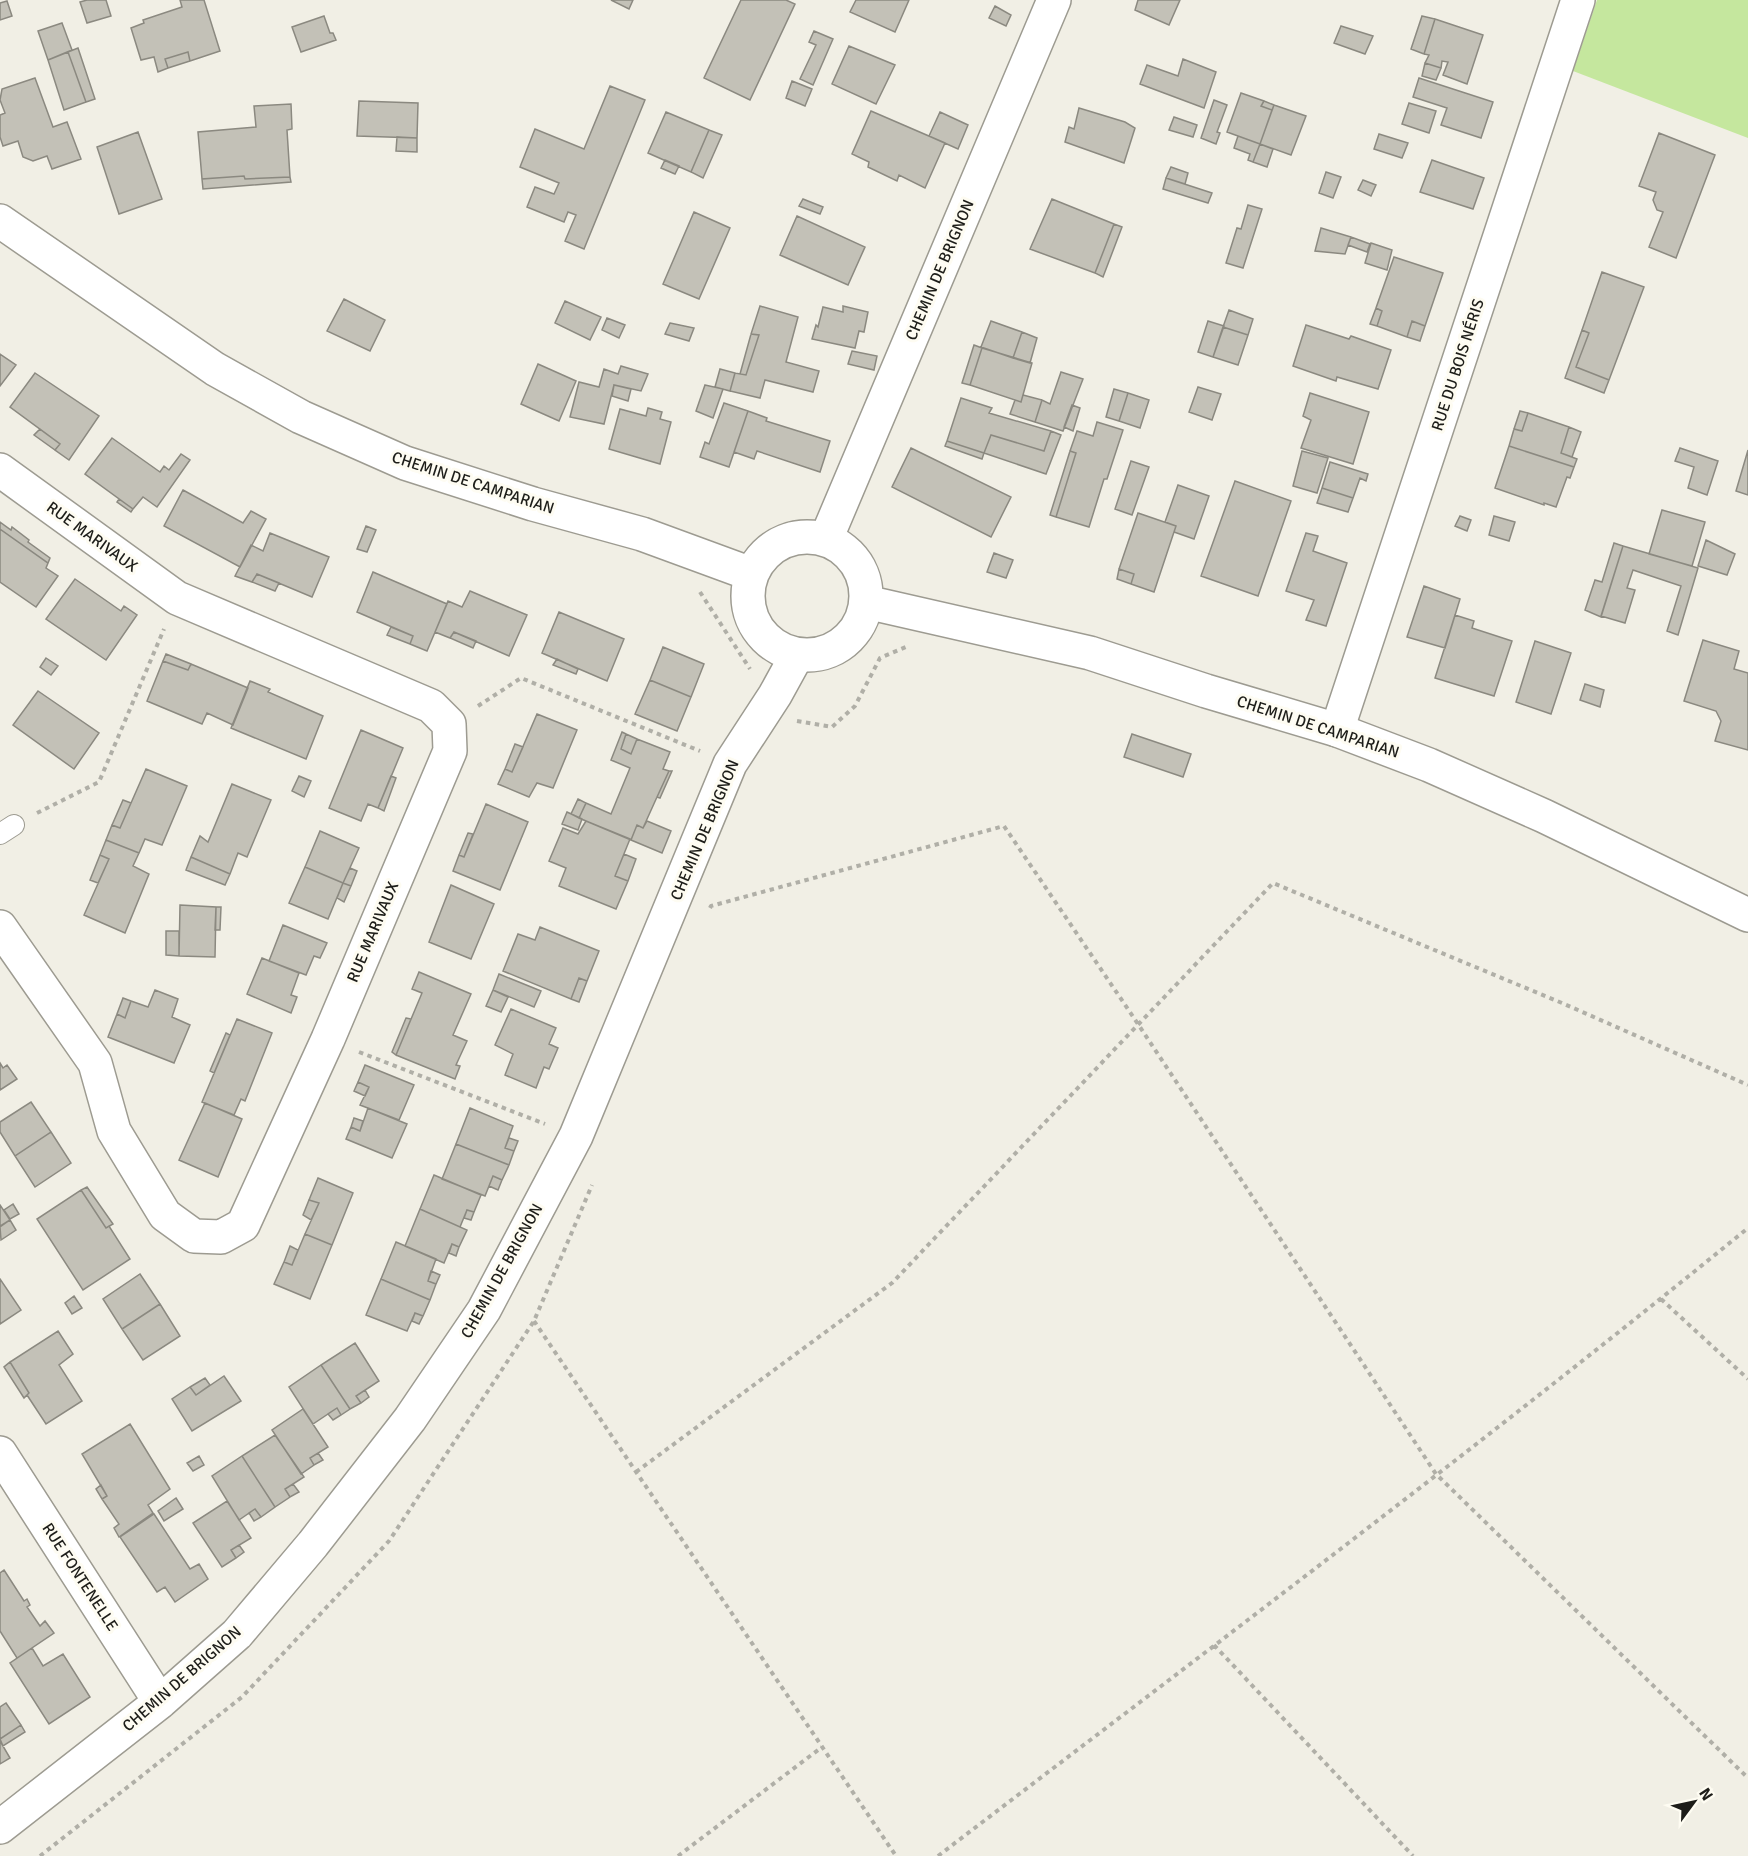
<svg xmlns="http://www.w3.org/2000/svg" width="1748" height="1856" viewBox="0 0 1748 1856" font-family="Signika,sans-serif">
	<rect width="100%" height="100%" fill="#f1efe5"/>
	<!-- green -->
	<path fill="#c5e79e" d="M1597 0H1748V138L1573 71Z"/>
	<!-- building -->
	<path fill="#c3c1b7" stroke="#8b8980" stroke-width="1.5" d="M87 0H106L111 16 87 23 80 2Z
		M180 0H204L220 51 190 61 188 52 165 59 168 68 158 72 154 57 141 60 131 28 144 23 143 20 182 7Z
		M611 0H633L629 9Z
		M741 0H786L795 4 750 100 704 78Z
		M856 0H909L895 32 850 12Z
		M1138 0H1180L1169 25 1135 10Z
		M7 1 12 16 0 20V3Z
		M995 6 1011 15 1006 26 989 18Z
		M324 16 330 33H333L336 40 301 52 292 27Z
		M1422 16 1435 19 1424 54 1411 49Z
		M1435 19 1483 35 1467 84 1443 75 1448 62 1442 61 1441 68 1425 63 1429 55 1424 54Z
		M62 23 72 50 48 60 38 31Z
		M1341 26 1373 36 1365 54 1334 43Z
		M814 31 833 39 813 85 800 79 816 45 809 42Z
		M849 46 895 65 876 104 832 84Z
		M78 48 95 99 86 102 68 52Z
		M68 52 86 102 64 110 48 60Z
		M188 52 190 61 168 68 165 59Z
		M1183 59 1216 72 1204 108 1140 84 1147 65 1178 76Z
		M1425 63 1441 68 1436 80 1422 76Z
		M35 78 53 127 67 122 81 159 52 169 47 156 33 161 23 157 18 141 3 146 0 137V115L5 113 0 100 2 89Z
		M1419 78 1493 102 1481 138 1441 125 1447 108 1413 97Z
		M792 81 812 89 805 106 786 98Z
		M610 86 645 100 584 249 565 241 576 215 568 212 564 222 527 207 535 187 554 194 559 183 520 167 535 129 584 149Z
		M1241 93 1264 101 1261 106 1272 110 1260 144 1227 132Z
		M1214 100 1227 105 1217 132 1220 133 1216 144 1201 138Z
		M359 101 418 103 417 138 357 136Z
		M1264 101 1274 105 1272 110 1261 106Z
		M1409 103 1436 111 1429 133 1402 124Z
		M291 104 292 129 287 130 290 177 245 179 244 176 202 179 198 132 256 127 254 106Z
		M1274 105 1306 116 1291 155 1260 144Z
		M1079 108 1125 122 1135 128 1124 163 1065 142 1069 127 1074 129Z
		M871 111 945 143 925 188 899 175 897 181 868 167 869 162 852 154Z
		M666 112 709 130 691 172 648 153Z
		M940 112 968 125 958 149 929 136Z
		M1174 117 1197 125 1193 137 1169 130Z
		M709 130 722 135 703 178 691 172Z
		M138 132 162 199 119 214 97 147Z
		M1659 133 1715 155 1676 258 1649 247 1663 212 1657 210 1653 200 1656 192 1639 186Z
		M1379 134 1408 143 1402 158 1374 149Z
		M1238 136 1260 144 1253 162 1248 160 1250 154 1234 148Z
		M397 137 417 138V152L396 151Z
		M1260 144 1273 149 1267 167 1253 162Z
		M665 160 679 166 675 174 661 168Z
		M1432 160 1484 178 1473 209 1420 192Z
		M1171 167 1188 173 1185 184 1166 178Z
		M1326 172 1341 177 1333 198 1319 193Z
		M244 176 245 179 290 177 291 182 203 189 202 179Z
		M1166 178 1212 193 1208 203 1163 189Z
		M1363 180 1376 185 1371 196 1358 190Z
		M803 199 823 207 820 214 799 206Z
		M1052 199 1114 224 1095 273 1030 249Z
		M1248 205 1262 209 1243 268 1226 263 1237 228 1241 229Z
		M694 212 730 228 699 299 663 284Z
		M797 216 865 247 848 285 780 255Z
		M1114 224 1122 227 1103 277 1095 273Z
		M1321 228 1351 237 1345 254 1315 251Z
		M1351 237 1370 244 1367 252 1348 245Z
		M1371 243 1392 250 1387 270 1365 263Z
		M1394 257 1443 273 1425 326 1412 321 1407 337 1377 326 1382 311 1376 308Z
		M1602 272 1644 287 1609 380 1576 367 1589 333 1582 330Z
		M344 299 385 320 370 351 327 331Z
		M565 301 601 317 590 340 555 323Z
		M760 306 798 317 786 362 819 371 813 392 765 380 760 398 730 391 735 373 746 375 759 335 751 334Z
		M843 306 868 312 864 332 859 331 855 348 812 339 816 325 818 327 823 307 843 312Z
		M1376 308 1382 311 1377 326 1370 324Z
		M1229 310 1253 319 1248 335 1223 327Z
		M607 318 625 325 619 338 602 330Z
		M991 321 1022 332 1013 358 981 347Z
		M1208 321 1224 326 1213 357 1198 352Z
		M1412 321 1425 326 1420 341 1407 337Z
		M670 323 694 328 689 341 665 334Z
		M1306 325 1349 339 1351 336 1391 350 1378 389 1337 377 1336 381 1293 366Z
		M1223 327 1248 335 1238 365 1213 357Z
		M1582 330 1589 333 1576 367 1609 380 1604 393 1565 378Z
		M1022 332 1037 338 1030 363 1013 358Z
		M751 334 759 335 746 375 740 374Z
		M974 345 982 348 970 385 962 383Z
		M982 348 1032 363 1021 402 970 385Z
		M852 351 877 356 874 370 848 364Z
		M0 354 16 365 0 386Z
		M538 364 576 381 559 421 521 404Z
		M621 366 648 374 641 391 614 385 604 424 570 417 579 382 599 387 604 369 618 374Z
		M720 369 735 373 730 391 715 387Z
		M1061 372 1083 379 1063 431 1035 422 1042 400 1050 404Z
		M35 373 99 416 69 460 55 450 60 444 10 407Z
		M614 385 631 389 628 401 612 396Z
		M705 385 723 389 713 418 696 411Z
		M1198 387 1221 394 1212 420 1189 412Z
		M1114 389 1128 393 1119 421 1106 417Z
		M1128 393 1149 400 1140 428 1119 421Z
		M1310 393 1369 412 1353 464 1301 448 1311 420 1303 416Z
		M1023 395 1042 400 1035 422 1010 414 1015 400 1021 402Z
		M961 398 992 408 989 413 1051 431 1044 451 991 435 984 453 947 441Z
		M724 403 748 411 729 467 700 457 705 442 709 444Z
		M1072 405 1080 408 1073 431 1064 427Z
		M648 408 662 412 660 419 671 422 660 464 609 449 620 409 646 416Z
		M748 411 767 418 766 421 830 441 820 472 757 451 754 459 734 452Z
		M1520 411 1528 413 1522 431 1514 429Z
		M1528 413 1569 427 1561 453 1577 459 1574 467 1509 446 1514 429 1522 431Z
		M1097 422 1123 430 1107 479H1104L1089 527 1056 517 1076 453 1070 451 1077 431 1093 436Z
		M1569 427 1581 432 1572 457 1561 453Z
		M40 429 60 444 55 450 34 435Z
		M1051 431 1061 435 1046 474 984 453 991 435 1044 451Z
		M112 438 160 472 164 466 169 470 181 454 190 460 157 507 143 497 133 509 85 474Z
		M947 441 984 453 982 459 945 446Z
		M1509 446 1574 467 1570 478 1567 477 1556 507 1544 503V505L1495 488Z
		M911 448 1011 497 991 537 892 487Z
		M1680 448 1718 461 1707 495 1688 488 1694 467 1675 461Z
		M1748 450V495L1736 491Z
		M1070 451 1076 453 1056 517 1050 515Z
		M1302 451 1328 458 1317 493 1293 486Z
		M1131 461 1149 467 1132 515 1115 509Z
		M1330 462 1368 474 1366 481 1360 478 1353 498 1322 488Z
		M1235 481 1291 501 1258 596 1201 576Z
		M1178 485 1209 496 1194 539 1174 532 1176 526 1165 522Z
		M1322 488 1353 498 1348 512 1317 503Z
		M183 490 243 523 251 511 266 519 240 567 164 526Z
		M119 499 133 509 131 512 117 502Z
		M1662 510 1705 522 1692 566 1649 554Z
		M1138 513 1176 526 1154 592 1131 584 1134 574 1119 569Z
		M1460 516 1471 520 1467 531 1455 526Z
		M1494 516 1515 522 1509 541 1489 535Z
		M0 522 11 530 12 527 29 540 28 542 50 558 48 563 0 529Z
		M366 526 376 530 367 552 357 549Z
		M0 529 48 563 46 568 58 576 36 607 0 582Z
		M270 533 329 557 312 597 257 574 252 582 235 576 251 545 263 551Z
		M1306 533 1318 536 1313 551 1347 563 1326 626 1306 620 1314 600 1286 591Z
		M1706 540 1735 554 1727 575 1698 566Z
		M1614 543 1623 546 1601 617 1585 610 1595 580 1602 582Z
		M1623 546 1698 568 1678 635 1667 631 1681 586 1633 570 1627 588 1635 590 1625 623 1601 616Z
		M994 553 1013 560 1006 578 987 572Z
		M1119 569 1134 574 1131 584 1117 579Z
		M373 572 447 604 427 651 410 644 413 636 357 612Z
		M257 574 279 583 275 591 252 582Z
		M75 579 121 611 124 606 137 615 106 660 46 619Z
		M1424 586 1460 599 1445 648 1407 637Z
		M470 591 527 615 509 656 454 632 450 638 435 632 448 601 462 607Z
		M559 612 624 639 607 681 542 653Z
		M1455 615 1474 621 1472 628 1512 641 1494 696 1435 678Z
		M391 627 413 636 410 644 387 635Z
		M454 632 476 641 473 648 450 638Z
		M1703 640 1739 651 1734 669 1748 673V750L1715 741 1721 721 1716 711 1684 701Z
		M1535 641 1571 653 1551 714 1516 702Z
		M663 647 704 664 691 697 650 680Z
		M166 654 191 664 188 670 163 661Z
		M46 658 58 666 51 675 40 667Z
		M557 659 578 669 576 674 553 665Z
		M163 661 188 670 191 664 248 688 233 725 207 713 202 724 147 701Z
		M650 680 691 697 677 731 635 714Z
		M250 681 270 689 268 692 323 716 306 759 231 728Z
		M1585 684 1604 690 1600 707 1580 700Z
		M38 691 99 733 74 769 13 725Z
		M537 714 577 730 553 788 537 783 529 797 498 784 505 769 512 772Z
		M361 730 403 748 378 808 368 804 361 821 329 808Z
		M622 732 626 734 621 749 631 754 637 739 670 752 663 769 669 771 657 797 643 828 637 825 631 840 579 818 586 803 611 814 630 768 611 760Z
		M626 734 637 739 631 754 621 749Z
		M1132 734 1191 754 1183 777 1124 757Z
		M515 744 523 747 512 772 505 769Z
		M146 769 187 786 162 845 145 839 139 853 106 840 112 825 120 828Z
		M669 771H672L660 798 657 797Z
		M299 776 311 781 304 797 292 791Z
		M391 776 396 778 384 811 378 808Z
		M232 784 271 800 247 857 238 853 230 874 191 857 200 836 208 842Z
		M578 799 586 803 579 818 571 814Z
		M123 800 131 803 120 828 112 825Z
		M486 804 528 822 500 890 453 871 459 855 464 857Z
		M567 812 582 819 578 830 562 824Z
		M586 821 630 839 615 876 628 881 616 909 559 886 566 868 549 861 563 828 578 834Z
		M647 821 671 831 662 853 631 840 637 825 643 828Z
		M320 831 359 848 343 883 305 867Z
		M468 833 473 834 464 857 459 855Z
		M106 840 139 853 133 866 149 874 125 933 84 915 109 859 100 855Z
		M624 854 636 859 628 881 615 876Z
		M100 855 109 859 98 883 90 880Z
		M191 857 230 874 225 885 186 870Z
		M305 867 343 883 328 919 289 903Z
		M350 868 357 871 351 886 343 883Z
		M343 883 351 886 344 902 337 898Z
		M451 885 494 904 471 959 429 942Z
		M180 905 216 907 215 957 179 956Z
		M216 907H221L220 930H215Z
		M283 925 327 943 320 958 314 956 306 975 269 961Z
		M540 927 599 951 587 981 579 978 571 999 503 971 518 934 535 940Z
		M166 931H179V956L166 955Z
		M262 958 299 973 291 995 297 997 291 1013 247 994Z
		M419 972 471 994 453 1035 467 1041 456 1065 460 1066 455 1079 396 1055 422 993 412 989Z
		M499 974 541 991 534 1007 493 990Z
		M579 978 587 981 579 1002 571 999Z
		M155 990 178 999 172 1017 190 1025 174 1063 108 1037 117 1014 125 1018 131 1001 148 1007Z
		M493 990 508 997 501 1012 486 1006Z
		M123 998 131 1001 125 1018 117 1014Z
		M511 1009 556 1028 549 1044 558 1048 549 1069 544 1067 536 1088 505 1075 513 1054 495 1045Z
		M406 1018 411 1019 396 1055 392 1052Z
		M237 1019 272 1033 245 1101 241 1099 234 1115 202 1102Z
		M226 1033 230 1035 214 1073 210 1071Z
		M0 1063 3 1068 7 1065 17 1079 0 1090Z
		M365 1065 414 1085 399 1120 360 1105 369 1087 358 1082Z
		M358 1082 369 1087 365 1096 354 1091Z
		M31 1102 51 1132 15 1156 0 1132V1122Z
		M205 1103 242 1119 218 1177 179 1160Z
		M368 1108 407 1124 392 1158 346 1139 351 1127 360 1131Z
		M470 1108 513 1126 505 1148 514 1151 509 1165 456 1144Z
		M354 1118 363 1121 360 1131 351 1127Z
		M51 1132 71 1163 35 1187 15 1156Z
		M509 1138 518 1141 514 1151 505 1148Z
		M456 1144 509 1165 502 1180 493 1176 485 1196 442 1179Z
		M434 1175 481 1195 474 1212 467 1210 460 1227 420 1209Z
		M493 1176 502 1180 498 1190 489 1186Z
		M318 1178 353 1193 332 1245 305 1234 319 1203 309 1200Z
		M87 1187 113 1224 106 1228 81 1190Z
		M81 1190 106 1228 109 1226 130 1259 83 1290 37 1219Z
		M309 1200 319 1203 311 1220 303 1215Z
		M13 1204 19 1214 10 1219 4 1210Z
		M0 1205 10 1220 0 1226Z
		M420 1209 467 1230 459 1247 452 1244 444 1263 405 1246Z
		M467 1210 474 1212 471 1220 464 1218Z
		M10 1220 16 1230 1 1240 0 1227Z
		M305 1234 332 1245 310 1299 274 1284 284 1262 292 1265Z
		M396 1242 436 1259 428 1281 436 1284 430 1300 381 1279Z
		M452 1244 459 1247 456 1256 449 1253Z
		M290 1246 298 1250 292 1265 284 1262Z
		M431 1271 440 1275 436 1284 428 1281Z
		M140 1274 160 1304 122 1329 103 1299Z
		M0 1279 21 1310 0 1324Z
		M381 1279 430 1300 423 1316 415 1313 407 1331 366 1315Z
		M74 1296 82 1308 72 1314 65 1303Z
		M160 1304 180 1336 143 1360 122 1329Z
		M415 1313 423 1316 419 1324 412 1321Z
		M58 1331 73 1354 59 1365 82 1401 46 1424 27 1395 29 1393 10 1362Z
		M355 1343 379 1381 356 1396 361 1403 350 1409 321 1365Z
		M10 1362 29 1393 24 1398 4 1367Z
		M321 1365 350 1409 341 1415 337 1408 313 1424 289 1387Z
		M224 1376 241 1401 192 1431 172 1399 190 1387 196 1395Z
		M205 1378 210 1385 196 1395 190 1387Z
		M365 1390 369 1397 361 1403 356 1396Z
		M337 1408 341 1415 333 1420 328 1414Z
		M303 1409 328 1447 310 1458 314 1465 301 1474 272 1430Z
		M130 1424 170 1489 148 1505 153 1513 119 1537 114 1528 119 1524 102 1499 107 1496 82 1454Z
		M275 1435 304 1477 285 1489 290 1497 275 1507 242 1456Z
		M318 1453 323 1460 314 1465 310 1458Z
		M199 1456 204 1465 193 1471 187 1463Z
		M242 1456 275 1507 261 1517 255 1509 239 1520 212 1476Z
		M293 1484 299 1492 290 1497 285 1489Z
		M101 1485 107 1496 102 1499 96 1489Z
		M176 1498 183 1509 164 1521 158 1511Z
		M227 1501 251 1538 231 1550 236 1558 222 1567 193 1523Z
		M255 1509 261 1517 254 1521 249 1513Z
		M154 1514 190 1569 199 1564 208 1579 175 1602 165 1587 157 1592 120 1537Z
		M239 1545 244 1552 236 1558 231 1550Z
		M4 1570 24 1601 27 1599 30 1605 27 1607 40 1626 45 1621 54 1633 17 1658 0 1631V1573Z
		M32 1648 43 1666 63 1654 90 1697 49 1724 10 1663Z
		M6 1703 21 1725 0 1739V1707Z
		M21 1725 25 1732 3 1746 0 1739Z
		M0 1741 10 1758 0 1764Z"/>
	<g fill="none" stroke-linecap="round" stroke-linejoin="round">
		<!-- service casing -->
		<g stroke="#9d9b91" stroke-width="22">
			<path id="service" d="M0 834 14 825"/>
		</g>
		<!-- minor casing -->
		<g stroke="#9d9b91" stroke-width="36">
			<path id="minor" d="M0 470 177 598 431 706 449 724 450 751 328 1039 243 1225 221 1237 194 1236 165 1215 114 1131 95 1063 0 927
				M826 539 1054 0
				M1337 730 1578 0
				M0 1453 160 1702
				M0 1827 160 1702 237 1634 313 1544 410 1419 484 1310 576 1136 730 764 775 695 797 655"/>
		</g>
		<!-- secondary casing -->
		<g stroke="#9d9b91" stroke-width="36">
			<path id="secondary" d="M0 221 215 369 301 417 405 463 533 504 642 534 751 574
				M748 596a59 59 0 1 1 118 0a59 59 0 1 1-118 0Z
				M866 602 1090 653 1206 691 1337 730 1429 765 1544 816 1748 915"/>
		</g>
		<!-- path -->
		<path stroke="#b0afa7" stroke-width="4" stroke-dasharray="4.5 4.5" stroke-linecap="butt" d="M700 592 750 669
			M478 706 521 678 700 751
			M797 721 832 727 855 706 880 658 906 647
			M37 813 99 782 164 629
			M710 908 711 906 1004 826 1138 1024 1436 1474 1748 1778
			M359 1052 545 1124
			M1661 1299 1748 1379
			M534 1321 896 1856
			M636 1472 892 1283 1273 883 1562 1003 1748 1085
			M1214 1645 1413 1856
			M40 1856 242 1697 389 1541 534 1321 592 1185
			M678 1856 822 1747
			M938 1856C1209 1649 1483 1444 1748 1228"/>
		<!-- service -->
		<use href="#service" stroke="#fff" stroke-width="20"/>
		<!-- minor -->
		<use href="#minor" stroke="#fff" stroke-width="33"/>
		<!-- secondary -->
		<use href="#secondary" stroke="#fff" stroke-width="33"/>
	</g>
	<g text-anchor="middle" dominant-baseline="central" stroke-width="6" stroke-linejoin="round" paint-order="stroke">
		<!-- street labels -->
		<g font-size="16" fill="#1d1d19" stroke="#fefcf2">
			<text transform="translate(940 270) rotate(-67)">CHEMIN DE BRIGNON</text>
			<text transform="translate(1458 365) rotate(-72)">RUE DU BOIS NÉRIS</text>
			<text transform="translate(473 483) rotate(18)">CHEMIN DE CAMPARIAN</text>
			<text transform="translate(92 537) rotate(36)">RUE MARIVAUX</text>
			<text transform="translate(1318 727) rotate(18)">CHEMIN DE CAMPARIAN</text>
			<text transform="translate(705 830) rotate(-67)">CHEMIN DE BRIGNON</text>
			<text transform="translate(373 932) rotate(-67)">RUE MARIVAUX</text>
			<text transform="translate(502 1271) rotate(-61)">CHEMIN DE BRIGNON</text>
			<text transform="translate(80 1577) rotate(57)">RUE FONTENELLE</text>
			<text transform="translate(182 1679) rotate(-41)">CHEMIN DE BRIGNON</text>
		</g>
	</g>
	<!-- north arrow -->
	<g transform="translate(1694 1802) rotate(57)" stroke="#fefcf2" stroke-width="4.5" paint-order="stroke">
	<path d="M0-4.5L10 22L0 15L-10 22Z" fill="#1d1d19"/>
	<text y="-9" font-size="16" font-weight="bold" text-anchor="middle" fill="#1d1d19">N</text>
	</g>
</svg>
